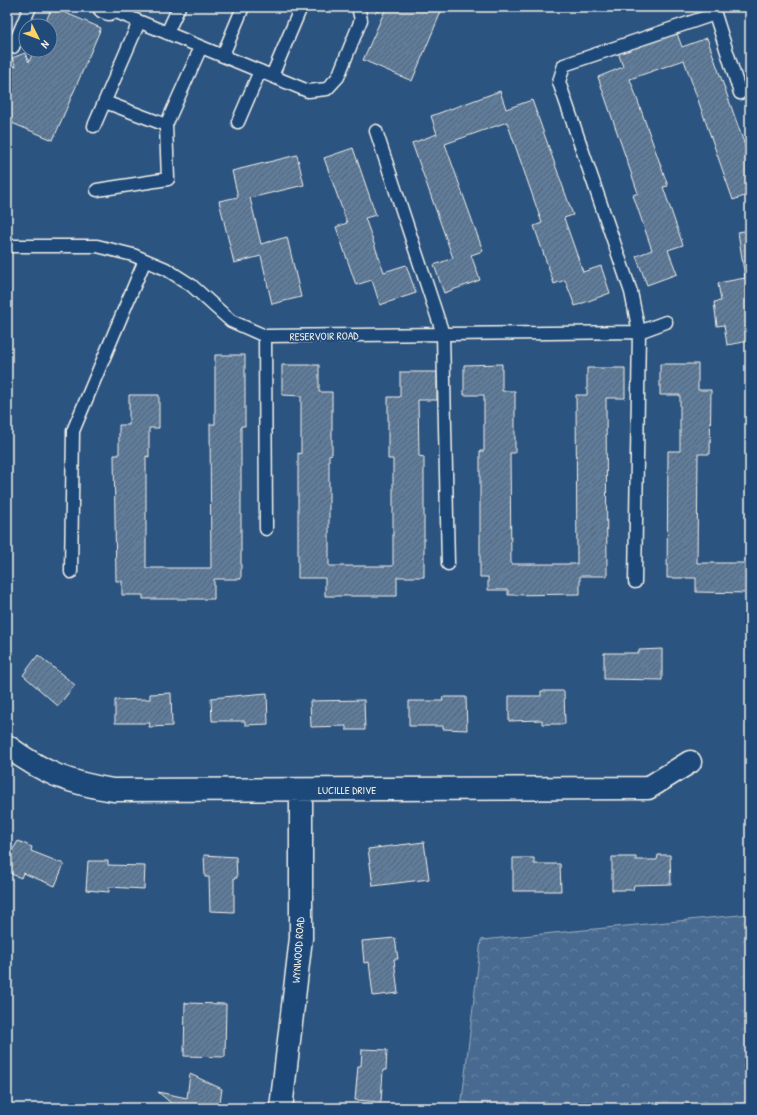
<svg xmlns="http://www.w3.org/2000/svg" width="757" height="1115" viewBox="0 0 757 1115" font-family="'Patrick Hand',sans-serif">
	<defs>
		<pattern id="forest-crowns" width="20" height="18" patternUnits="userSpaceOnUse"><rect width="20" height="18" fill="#496b90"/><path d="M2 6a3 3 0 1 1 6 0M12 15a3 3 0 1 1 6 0" fill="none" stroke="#6481a0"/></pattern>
		<pattern id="building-hatch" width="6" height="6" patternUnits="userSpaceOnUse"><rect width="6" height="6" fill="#5e7b9a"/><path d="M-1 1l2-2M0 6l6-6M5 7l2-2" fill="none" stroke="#556474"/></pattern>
	</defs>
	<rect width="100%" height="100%" fill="#2c5481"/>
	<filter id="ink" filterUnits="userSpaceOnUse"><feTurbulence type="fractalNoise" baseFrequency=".025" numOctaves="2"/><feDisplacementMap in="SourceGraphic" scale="8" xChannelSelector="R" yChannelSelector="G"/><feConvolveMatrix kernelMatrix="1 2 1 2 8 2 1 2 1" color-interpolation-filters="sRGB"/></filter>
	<g filter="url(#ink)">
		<!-- forest -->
		<path fill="url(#forest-crowns)" stroke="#9eaebc" d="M750 914V1108H461L481 940Z"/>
		<!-- building -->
		<path fill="url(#building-hatch)" stroke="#f4f1e8" d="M52 7 101 28 53 140 7 121V64L16 67 12 58 25 53 29 62 34 50H50V26H44Z
			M375 7H443L412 81 363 60 386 8 377 12Z
			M676 31 682 47 707 38 750 160V194L733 200 684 60 630 79 668 186 663 187 683 245 668 250 677 274 647 285 636 256 652 250 633 195 638 193 598 77 623 67 618 52Z
			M500 91 506 109 532 100 573 215 564 218 583 272 601 266 610 293 575 306 565 280 554 284 534 226 542 223 507 122 445 144 483 251 471 255 480 280 444 293 434 265 453 258 412 143 437 134 431 116Z
			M353 148 376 215 365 218 384 272 406 265 416 293 380 305 372 280 356 285 336 227 347 223 324 158Z
			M297 155 304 185 250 198 261 244 287 237 301 297 272 304 261 256 234 263 219 201 238 197 232 171Z
			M750 230V341L727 345 724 325 717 326 714 302 721 301 718 283 745 278 738 232Z
			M215 355H245V426H241V579H214V599H143V595H122V581H116L114 455H119V425H129V395H159V428H149V457L146 456V568H211L210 424H215Z
			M502 364V391H515V453H510L511 564H577L576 395H587V368H625V398H606L607 576H580V594L508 595V590H488V577H480V451H484V395H464V365Z
			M660 364H698V390H711L710 454H698L697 563H750V593L696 592V578H667L668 451H680V395H660Z
			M282 365H319V392H332V454L329 455V566H393V459H388V397H400V372H437V400H418L419 456 424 457V577H397V596H325V578H298V453L301 454V396L282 395Z
			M662 649V680L604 679V653H639V650Z
			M38 655 75 685 58 706 23 675Z
			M541 691H564L565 724H542V720L509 721V696H541Z
			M171 693 172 726 149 727 150 723H115V700L150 699V694Z
			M267 693 268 724 245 725V721H212L211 698Z
			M442 697H466L467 730 443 729V726H409V701H443Z
			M364 700 365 730H346V726L311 727 310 701Z
			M18 841 32 847 31 851 64 864 55 886 23 873 21 878 7 872V860Z
			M424 842 429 879 373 886 368 849Z
			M204 855 236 857 237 878H234V912L210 911 209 877H205Z
			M658 855H670L671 884 634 885 633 890H612V857H636V860H657Z
			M513 858H534V864H560L561 891H513Z
			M88 861H108V865L145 866 144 889 109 887V892L86 890Z
			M395 938 398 959H394L398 993 373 996 369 962 364 963 362 941Z
			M185 1003 226 1004 225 1057 184 1056Z
			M362 1049 387 1050 386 1070H383L381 1102 355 1100 358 1066H361Z
			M190 1074 222 1089 219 1108H171V1103L158 1092 187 1098Z"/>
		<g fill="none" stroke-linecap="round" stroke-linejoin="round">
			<!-- service casing -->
			<g stroke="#f4f1e8" stroke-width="15">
				<path id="service" d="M110 7 109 9 308 91 327 89 338 77 361 20 358 7
					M167 33 179 7
					M7 45 13 47 30 7
					M223 55 243 7
					M272 76 301 7
					M105 102 166 125
					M238 122 260 71
					M94 126 139 22
					M376 131 443 334 448 564
					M97 190 168 179 166 125 201 47
					M7 246H97L133 255 166 269 191 285 231 321 265 336 639 332 666 322
					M265 336 266 529
					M71 572 73 431 145 260
					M635 582 639 332 631 292 559 82 564 65 715 14 740 93"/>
			</g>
			<!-- minor casing -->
			<g stroke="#f4f1e8" stroke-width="25">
				<path id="minor" d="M104 7 109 9
					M7 746C43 773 69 783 113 790L648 788 690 762
					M281 1108 301 938V790"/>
			</g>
			<!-- service -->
			<use href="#service" stroke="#1f4a7a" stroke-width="12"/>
			<!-- minor -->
			<use href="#minor" stroke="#1f4a7a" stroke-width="22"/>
		</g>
	</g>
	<g text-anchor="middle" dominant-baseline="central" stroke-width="4" stroke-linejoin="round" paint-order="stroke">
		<!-- street labels -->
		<g font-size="11" fill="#f4f1e8" stroke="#1f4a7a">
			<text transform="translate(324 336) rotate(-1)">RESERVOIR ROAD</text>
			<text x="347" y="790">LUCILLE DRIVE</text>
			<text transform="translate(298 950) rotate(-86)">WYNWOOD ROAD</text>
		</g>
	</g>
	<!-- margin -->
	<rect width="757" height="1115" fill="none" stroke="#1f4a7a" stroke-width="24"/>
	<rect x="12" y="12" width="733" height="1091" fill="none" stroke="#f4f1e8" stroke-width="1.5" filter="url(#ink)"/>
	<!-- north arrow -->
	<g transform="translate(38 38) rotate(132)"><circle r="19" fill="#1f4a7a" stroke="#748da6"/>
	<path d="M0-3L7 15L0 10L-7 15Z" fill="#ffd166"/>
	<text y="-6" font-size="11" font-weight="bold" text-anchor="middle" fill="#f4f1e8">N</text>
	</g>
</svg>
